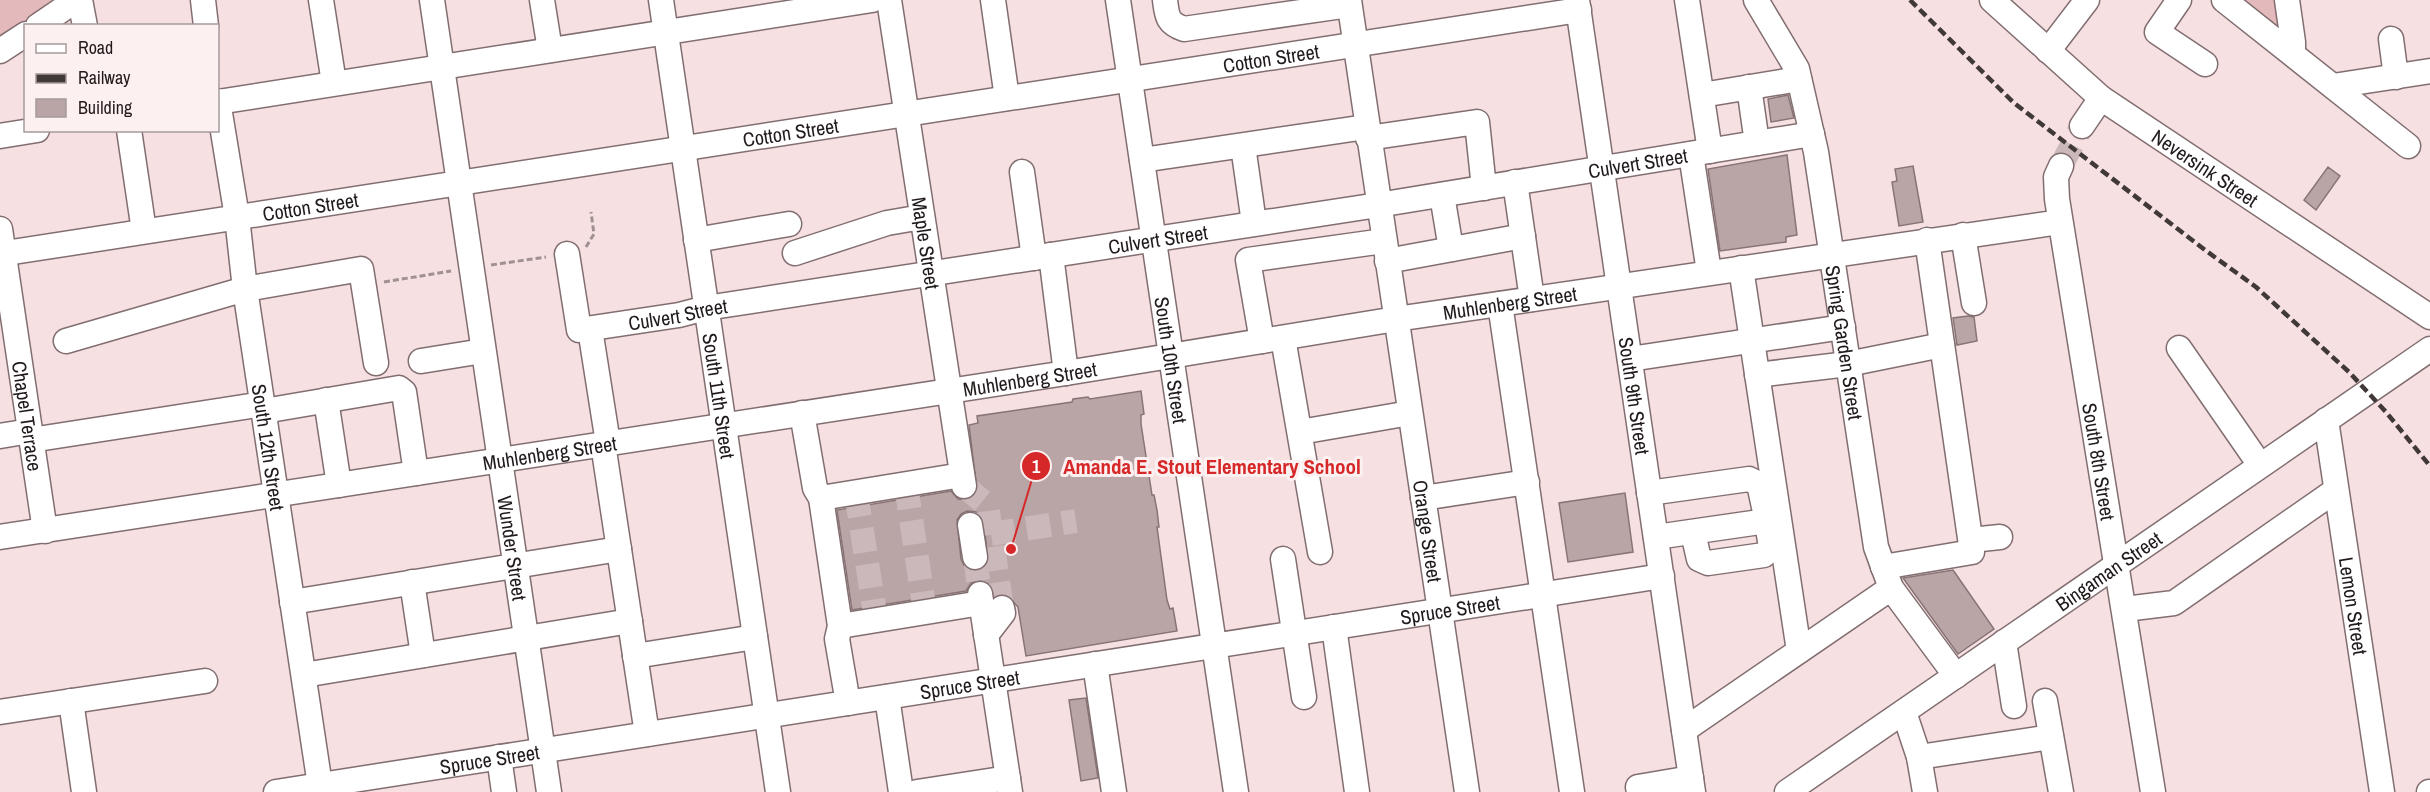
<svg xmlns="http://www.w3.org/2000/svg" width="2430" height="792" viewBox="0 0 2430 792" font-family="'Archivo Narrow',sans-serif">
	<rect width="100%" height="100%" fill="#f6e0e2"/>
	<!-- green -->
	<path fill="#e4b9bc" d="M0 0H76L0 51Z
		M2229 0H2279L2285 39Z"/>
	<!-- building -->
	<path fill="#b9a4a6" stroke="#887476" stroke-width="1.5" fill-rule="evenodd" d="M1788 95 1794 118 1771 122 1768 99Z
		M1787 155 1797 235 1786 237V242L1720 251 1708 169Z
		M1913 166 1923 222 1899 226 1892 182 1897 181 1895 169Z
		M2328 167 2340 176 2316 210 2304 200Z
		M1968 316 1974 317 1977 341 1957 345 1953 318Z
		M1141 391 1144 414 1141 415V424L1152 495H1154L1157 510 1159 527H1157L1167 600 1170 609 1173 608 1177 631 1026 656 1018 607 1007 595 995 596 991 585 978 580 971 583 966 591 852 610 837 510 951 491 958 499 967 500 973 497 977 491 969 425 978 423 977 416 1072 402 1073 399 1088 397 1090 399ZM967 511 976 512 981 517 984 523 988 562 984 568 978 571 969 570 964 565 961 559 957 520 961 514Z
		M1625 493 1633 552 1568 562 1559 503Z
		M1953 570 1994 629 1958 654 1903 578Z
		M1086 698 1098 778 1081 781 1069 700Z"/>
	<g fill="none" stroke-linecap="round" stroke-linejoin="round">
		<!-- minor-tunnel -->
		<path stroke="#cbb8ba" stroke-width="24" stroke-dasharray="24 12" stroke-linecap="butt" d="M2061 166 2082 126
			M906 485 925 612
			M964 486 987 505 1002 608
			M856 493 876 620
			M991 534 1076 521
			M975 557 980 594"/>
		<!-- minor casing -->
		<g stroke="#826e70" stroke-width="27">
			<g id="minor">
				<path d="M80 0 85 26"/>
				<path d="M203 0 206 26"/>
				<path d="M321 0 334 83"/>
				<path id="s1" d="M432 0 549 792"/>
				<path d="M542 0 550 50"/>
				<path id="s2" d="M661 0 778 792"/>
				<path id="s3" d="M889 0 964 486"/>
				<path d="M993 0 1007 98"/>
				<path id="s4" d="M1118 0 1236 792"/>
				<path d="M1165 0C1167 16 1167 23 1184 29L1349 5"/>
				<path id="s5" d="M1349 0 1467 792"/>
				<path id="s6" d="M1577 0 1693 792"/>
				<path d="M1687 0 1710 151"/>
				<path id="s7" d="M1756 0 1797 69 1816 152 1876 547 1891 588 1956 676"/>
				<path id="s8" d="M1992 0 2101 98 2430 317"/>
				<path d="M2179 0 2157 32 2205 64"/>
				<path d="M2224 0 2408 146"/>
				<path d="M2287 0 2293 42V54"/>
				<path d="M38 26 76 0"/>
				<path d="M2391 39 2396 77"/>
				<path d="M0 51 26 34"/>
				<path d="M2048 51 2087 0"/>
				<path d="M2333 86 2430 71"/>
				<path d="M1749 87 1757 143"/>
				<path d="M1702 95 1799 79"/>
				<path id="s9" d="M218 101 237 217 245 289 321 792"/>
				<path d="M218 102 872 0"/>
				<path d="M2082 126 2101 98"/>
				<path d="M129 130 144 231"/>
				<path d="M0 136 37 130"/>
				<path d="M1368 138 1477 122 1484 188"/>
				<path d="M1243 146 1253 216 1252 224"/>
				<path d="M1691 154 1709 272"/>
				<path d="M1142 160 1366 127"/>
				<path id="s10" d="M2061 166 2056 177 2057 199 2153 792"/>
				<path d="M1022 172 1034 258"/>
				<path d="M1515 182 1532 299"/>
				<path d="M1442 195 1451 249"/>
				<path id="s11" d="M0 229 45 531"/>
				<path d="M1963 235 1974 303"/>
				<path d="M696 240 789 224"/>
				<path d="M795 253 887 223 922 217"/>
				<path id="s12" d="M0 254 1579 10"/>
				<path id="s13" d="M567 254 579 330 679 315 706 308 1378 205 1812 134"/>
				<path d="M1051 255 1066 373"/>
				<path d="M1387 261 1523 236"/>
				<path d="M1741 268 1799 651"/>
				<path d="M1500 304 1572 792"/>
				<path d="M590 329 608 443"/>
				<path d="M1283 338 1320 552"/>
				<path d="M66 341 245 289 361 269 376 363"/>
				<path d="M1262 341 1248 260 1384 241"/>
				<path d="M2179 348 2260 465"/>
				<path d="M1630 359 1843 327"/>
				<path d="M421 361 483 351"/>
				<path d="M1757 375 1848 364 1942 345"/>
				<path d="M326 400 339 485"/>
				<path d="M264 411 399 388 404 392 416 473"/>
				<path d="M802 413 815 488 821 498 840 626 837 639 848 703"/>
				<path id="s14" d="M2326 420 2382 792"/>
				<path d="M1300 432 1410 413"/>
				<path d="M0 436 30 431"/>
				<path d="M31 440 263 404"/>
				<path d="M603 444 647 734"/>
				<path d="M1649 493 1749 479 1759 484 1767 521 1656 537"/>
				<path d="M821 498 962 475"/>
				<path d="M1423 498 1527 482"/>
				<path d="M970 525 975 557"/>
				<path d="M1693 533 1699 559 1708 563 1764 555 1771 548 1767 522"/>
				<path id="s15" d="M0 537 1066 373 1396 319 2060 222"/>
				<path d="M1971 540 2000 537"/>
				<path d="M1283 559 1304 697"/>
				<path d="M1883 567 1972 552 1927 240"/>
				<path d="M412 582 423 655"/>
				<path d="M980 594 1010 792"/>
				<path d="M292 602 619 549"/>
				<path d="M2125 609 2174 603 2336 490"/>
				<path d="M840 626 981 603"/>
				<path d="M1334 627 1357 792"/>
				<path d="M986 635 1003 613 1002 608"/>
				<path d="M2004 642 2014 706"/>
				<path d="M635 656 755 637"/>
				<path d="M1095 664 1114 792"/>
				<path d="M304 675 630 621"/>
				<path d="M887 697 901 792"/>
				<path d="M71 701 84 792"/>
				<path d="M2045 701 2061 792"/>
				<path d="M0 712 205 681"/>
				<path d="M1904 712 1919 757 1925 792"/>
				<path d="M1684 730 1891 588"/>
				<path d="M499 757 504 792"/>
				<path d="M1919 757 2051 737"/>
				<path id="s16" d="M276 792 1662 576"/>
				<path d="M917 792 1008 778"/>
				<path d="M1639 792 1638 787 1691 778"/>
				<path id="s17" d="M1787 792 2430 349"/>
				<path d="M2429 792H2430"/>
			</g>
		</g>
		<!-- path -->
		<path stroke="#a09091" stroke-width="3" stroke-dasharray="6 3" stroke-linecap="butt" d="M586 247 594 234 591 212
			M491 265 546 257
			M384 282 451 271"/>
		<!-- minor -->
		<use href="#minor" stroke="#fff" stroke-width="24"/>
		<!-- rail -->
		<path stroke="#413838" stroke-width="4.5" stroke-dasharray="9 4.5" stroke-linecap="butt" d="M1910 0 2014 103 2205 250 2256 287 2349 372 2386 412 2430 466"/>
	</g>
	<g text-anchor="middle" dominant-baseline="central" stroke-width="6" stroke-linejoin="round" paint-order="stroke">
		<!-- street labels -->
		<g font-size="20" fill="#211a1a" stroke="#fdf0f1">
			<text stroke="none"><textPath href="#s12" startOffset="1286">Cotton Street</textPath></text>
			<text stroke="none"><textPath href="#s12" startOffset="800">Cotton Street</textPath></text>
			<text stroke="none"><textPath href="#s13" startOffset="1149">Culvert Street</textPath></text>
			<text stroke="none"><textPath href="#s8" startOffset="272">Neversink Street</textPath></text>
			<text stroke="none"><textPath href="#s12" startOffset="314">Cotton Street</textPath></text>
			<text stroke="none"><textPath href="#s13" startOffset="663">Culvert Street</textPath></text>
			<text stroke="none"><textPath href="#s3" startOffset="246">Maple Street</textPath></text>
			<text stroke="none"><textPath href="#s15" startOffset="1528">Muhlenberg Street</textPath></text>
			<text stroke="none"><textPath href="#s13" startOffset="177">Culvert Street</textPath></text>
			<text stroke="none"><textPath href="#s7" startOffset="358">Spring Garden Street</textPath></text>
			<text stroke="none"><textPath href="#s4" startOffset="364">South 10th Street</textPath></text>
			<text stroke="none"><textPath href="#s15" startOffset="1042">Muhlenberg Street</textPath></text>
			<text stroke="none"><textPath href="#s2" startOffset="400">South 11th Street</textPath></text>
			<text stroke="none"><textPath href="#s6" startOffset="400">South 9th Street</textPath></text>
			<text stroke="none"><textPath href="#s11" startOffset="189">Chapel Terrace</textPath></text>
			<text stroke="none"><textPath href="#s9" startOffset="350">South 12th Street</textPath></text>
			<text stroke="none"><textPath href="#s15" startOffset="556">Muhlenberg Street</textPath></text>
			<text stroke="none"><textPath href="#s10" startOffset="300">South 8th Street</textPath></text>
			<text stroke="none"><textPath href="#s5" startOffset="537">Orange Street</textPath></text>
			<text stroke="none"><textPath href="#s1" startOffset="554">Wunder Street</textPath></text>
			<text stroke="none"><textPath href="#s17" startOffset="390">Bingaman Street</textPath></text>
			<text stroke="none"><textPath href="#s14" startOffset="188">Lemon Street</textPath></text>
			<text stroke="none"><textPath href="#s16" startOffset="1188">Spruce Street</textPath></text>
			<text stroke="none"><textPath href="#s16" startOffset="702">Spruce Street</textPath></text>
			<text stroke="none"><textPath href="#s16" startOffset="216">Spruce Street</textPath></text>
		</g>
	</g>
	<!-- callouts -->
	<path fill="none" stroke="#d62828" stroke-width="2" d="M1011 549L1036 466"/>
	<g fill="#d62828" stroke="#fdf0f1" stroke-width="2">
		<circle cx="1011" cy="549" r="6"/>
		<circle cx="1036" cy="466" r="15"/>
	</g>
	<g font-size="18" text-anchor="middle" font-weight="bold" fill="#fff">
		<text x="1036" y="473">1</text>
	</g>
	<g font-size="21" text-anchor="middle" font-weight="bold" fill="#d62828" stroke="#fdf0f1" stroke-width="6" stroke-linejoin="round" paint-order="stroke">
		<text x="1212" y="474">Amanda E. Stout Elementary School</text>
	</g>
	<!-- legend -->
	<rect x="24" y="24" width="195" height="108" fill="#fdf0f1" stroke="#a59a9b" stroke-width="1.5"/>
	<rect x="36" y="44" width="30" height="9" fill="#ffffff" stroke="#a59a9b" stroke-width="1.5"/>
	<text x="78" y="54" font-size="18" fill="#211a1a">Road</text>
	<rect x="36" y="74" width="30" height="9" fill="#413838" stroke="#a59a9b" stroke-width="1.5"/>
	<text x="78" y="84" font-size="18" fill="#211a1a">Railway</text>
	<rect x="36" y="99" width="30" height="18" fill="#b9a4a6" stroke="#a59a9b" stroke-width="1.5"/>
	<text x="78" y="114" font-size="18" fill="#211a1a">Building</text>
</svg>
